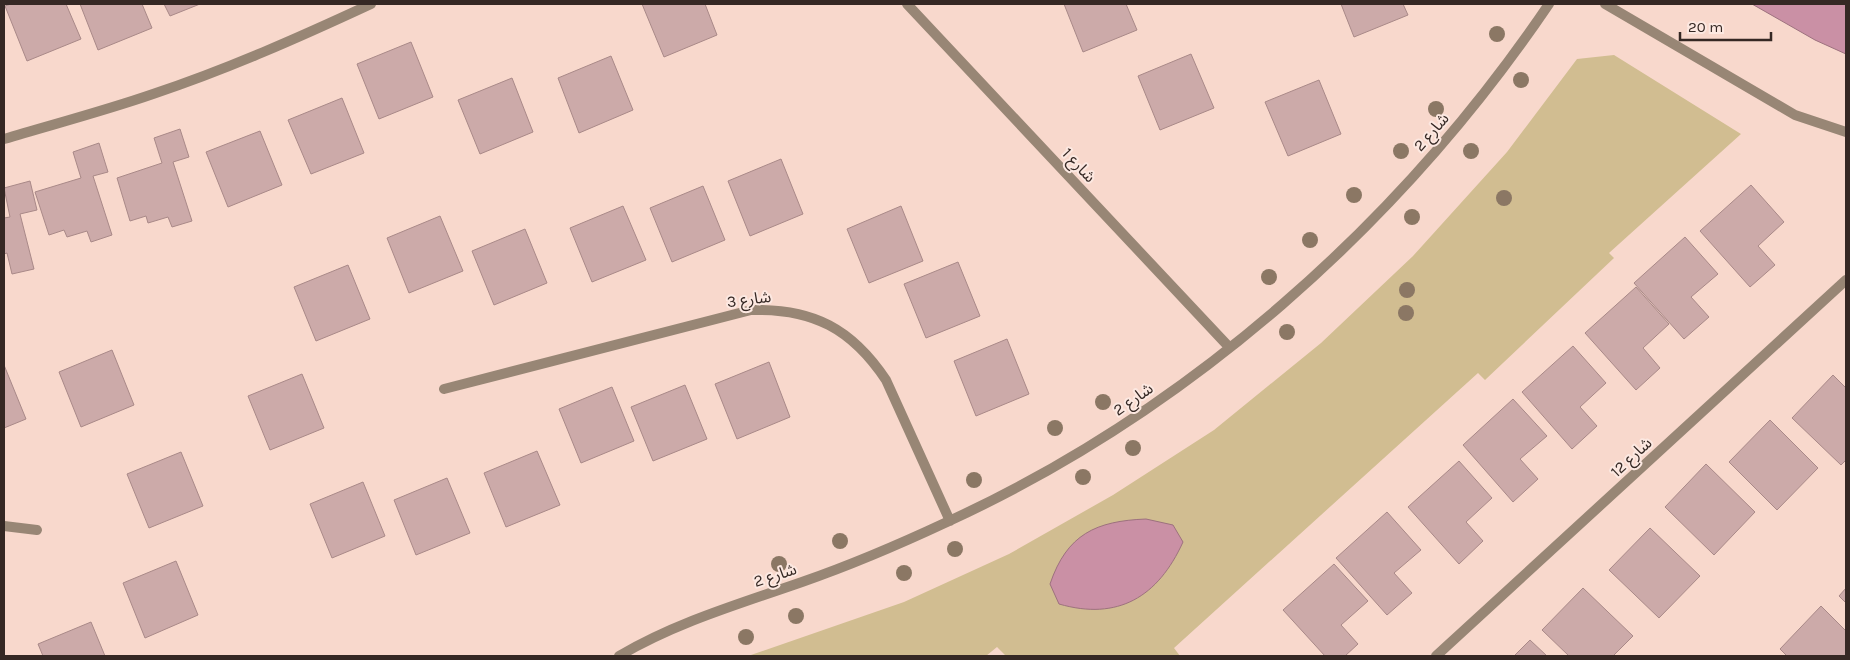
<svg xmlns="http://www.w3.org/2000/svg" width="1850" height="660" viewBox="0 0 1850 660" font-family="Karla,'Noto Sans Arabic',sans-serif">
	<rect width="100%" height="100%" fill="#f8d8cc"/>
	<!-- green -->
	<path fill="#d1bd91" d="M1614 55 1741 134 1609 253 1614 258 1485 380 1478 373 1174 648 1180 656H1006L997 647 986 656H748L904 602 1009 554 1113 495 1214 430 1321 343 1413 256 1507 152 1577 59Z"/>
	<!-- water -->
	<path fill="#ca90a5" stroke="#9d717e" d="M1752 4H1846V54L1815 40Z
		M1146 519 1173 525 1183 542C1158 597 1118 621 1059 604L1050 584C1067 534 1096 521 1146 519Z"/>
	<!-- building -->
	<path fill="#ccaaa9" stroke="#a98988" d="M11 4H66L81 39 27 61 5 6Z
		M80 4H142L152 28 98 50Z
		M164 4H200L170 16Z
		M642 4H705L717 35 664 57Z
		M1064 4H1126L1137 30 1083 52Z
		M1341 4H1403L1408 15 1354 37Z
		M411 42 433 97 379 119 357 64Z
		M1191 54 1214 108 1160 130 1138 76Z
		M611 56 633 110 579 133 558 78Z
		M512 78 533 132 480 154 458 100Z
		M1319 80 1341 134 1288 156 1265 102Z
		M342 98 364 153 311 174 288 120Z
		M180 129 189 157 173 162 192 221 172 227 168 217 148 223 146 216 130 221 117 178 162 163 154 138Z
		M260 131 282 185 228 207 206 152Z
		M99 143 108 172 93 176 112 235 91 242 87 231 67 237 64 230 49 235 35 192 81 178 73 152Z
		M781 159 803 214 750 236 728 181Z
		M30 181 37 210 20 214 34 269 12 274 7 253 4 254V218L10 217 4 188Z
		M1751 185 1784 222 1758 246 1775 265 1750 287 1700 231Z
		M703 186 725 240 672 262 650 208Z
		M623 206 646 260 592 282 570 228Z
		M901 206 923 261 869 283 847 229Z
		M440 216 463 271 409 293 387 238Z
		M525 229 547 283 494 305 472 251Z
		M1685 237 1718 274 1691 297 1709 317 1684 339 1634 283Z
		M958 262 980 316 926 338 904 284Z
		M348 265 370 319 316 341 294 287Z
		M1636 287 1669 324 1643 348 1660 368 1636 390 1585 333Z
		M1007 339 1029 394 976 416 954 361Z
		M1573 346 1606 383 1580 407 1597 426 1572 449 1522 392Z
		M112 350 134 405 81 427 59 372Z
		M769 362 790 417 737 439 715 384Z
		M4 365 26 419 4 428Z
		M302 374 324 428 270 450 248 396Z
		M1833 375 1846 388V460L1841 465 1792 418Z
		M685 385 707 439 653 461 631 407Z
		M612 387 634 441 581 463 559 409Z
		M1513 399 1547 436 1520 459 1538 479 1513 502 1463 445Z
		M1770 420 1818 468 1777 510 1729 462Z
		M537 451 560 505 506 527 484 473Z
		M181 452 203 506 149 528 127 474Z
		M1459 461 1492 498 1466 522 1483 541 1459 564 1408 507Z
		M1706 464 1755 512 1714 555 1665 507Z
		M447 478 470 533 416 555 394 500Z
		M363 482 385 536 332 558 310 504Z
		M1387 512 1421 550 1394 573 1412 593 1387 615 1336 558Z
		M1650 528 1700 576 1659 618 1609 570Z
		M176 561 198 615 145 638 123 583Z
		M1334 564 1368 601 1341 625 1358 644 1345 656H1325L1283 610Z
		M1583 588 1633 636 1613 656H1569L1542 630Z
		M1846 588V603L1839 596Z
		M1821 606 1846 631V656H1787L1780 649Z
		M91 622 105 656H43L38 644Z
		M1530 640 1547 656H1514Z"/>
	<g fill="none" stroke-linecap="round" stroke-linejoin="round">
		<!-- street -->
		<path stroke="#988675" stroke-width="10" d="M907 4 1229 347
			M1605 4 1795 115 1846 132
			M4 139C54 124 104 111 153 94 228 69 300 37 371 4
			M444 389 751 310C813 308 852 329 886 380L950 521
			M4 526 37 530
			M619 656C677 622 739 604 802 582 851 565 900 544 947 522 1189 411 1400 224 1549 4
			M1436 656 1846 280"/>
	</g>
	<!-- trees -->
	<g fill="#8b7764">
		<circle cx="1497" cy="34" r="8"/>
		<circle cx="1521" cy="80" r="8"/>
		<circle cx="1436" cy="109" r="8"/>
		<circle cx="1401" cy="151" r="8"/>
		<circle cx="1471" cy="151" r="8"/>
		<circle cx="1354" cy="195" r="8"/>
		<circle cx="1504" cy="198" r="8"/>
		<circle cx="1412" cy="217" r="8"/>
		<circle cx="1310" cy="240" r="8"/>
		<circle cx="1269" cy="277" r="8"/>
		<circle cx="1407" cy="290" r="8"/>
		<circle cx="1406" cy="313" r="8"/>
		<circle cx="1287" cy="332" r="8"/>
		<circle cx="1103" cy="402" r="8"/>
		<circle cx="1055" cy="428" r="8"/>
		<circle cx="1133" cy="448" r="8"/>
		<circle cx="1083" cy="477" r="8"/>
		<circle cx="974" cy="480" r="8"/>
		<circle cx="840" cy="541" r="8"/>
		<circle cx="955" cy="549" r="8"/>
		<circle cx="779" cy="564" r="8"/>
		<circle cx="904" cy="573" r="8"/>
		<circle cx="796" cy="616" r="8"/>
		<circle cx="746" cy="637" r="8"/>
	</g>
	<g text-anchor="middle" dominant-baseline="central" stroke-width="4" stroke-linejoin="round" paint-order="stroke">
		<!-- street labels -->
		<g font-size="16" fill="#352824" stroke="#fce8e1">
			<text transform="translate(1431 132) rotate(-49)">شارع 2</text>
			<text transform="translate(1079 165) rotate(47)">شارع 1</text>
			<text transform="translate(749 299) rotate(-7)">شارع 3</text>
			<text transform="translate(1133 399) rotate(-35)">شارع 2</text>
			<text transform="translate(1631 457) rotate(-43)">شارع 12</text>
			<text transform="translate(775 575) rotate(-18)">شارع 2</text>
		</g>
	</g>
	<!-- border -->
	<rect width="1850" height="660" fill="none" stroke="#352824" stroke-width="10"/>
	<!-- scale -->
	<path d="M1680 32v8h91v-8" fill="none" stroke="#352824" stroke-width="2.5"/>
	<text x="1688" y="32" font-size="15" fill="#352824" stroke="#fce8e1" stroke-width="4" paint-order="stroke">20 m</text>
</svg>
